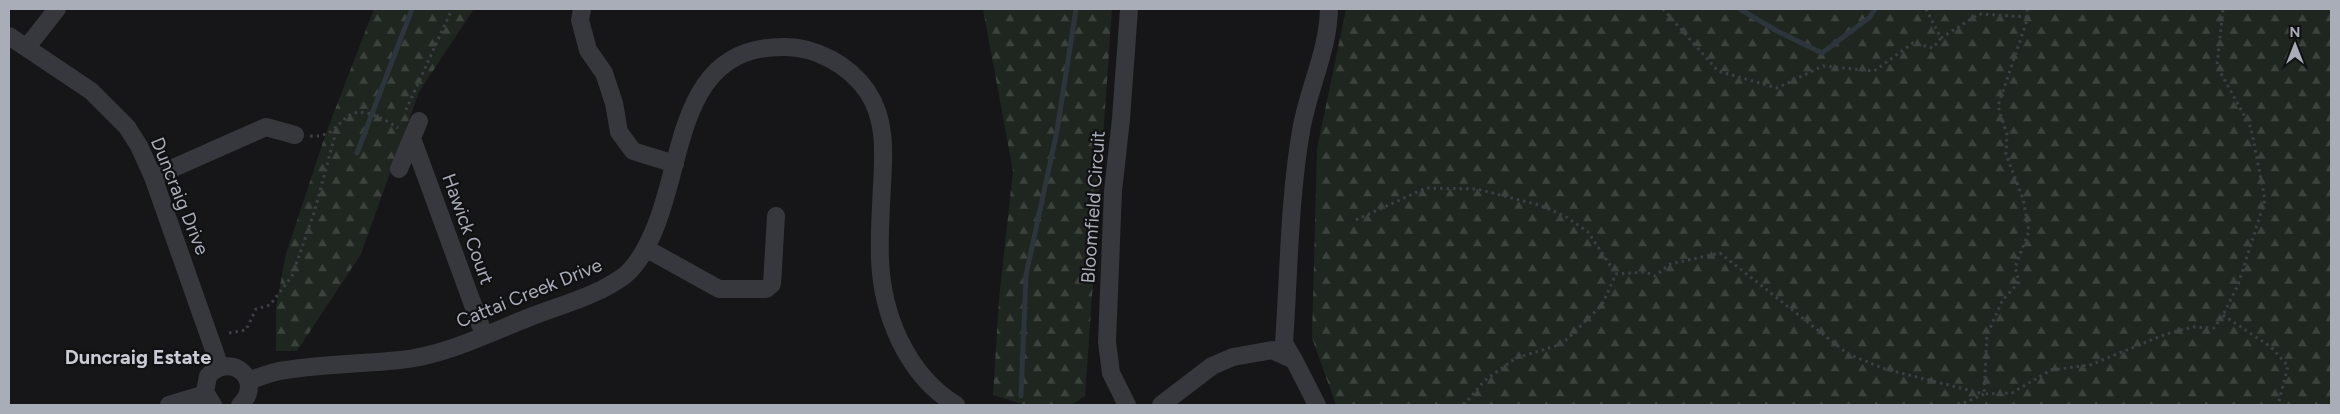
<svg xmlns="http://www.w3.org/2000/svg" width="2340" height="414" viewBox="0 0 2340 414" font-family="Figtree,sans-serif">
	<defs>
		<pattern id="forest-firs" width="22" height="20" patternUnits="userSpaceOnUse" patternTransform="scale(1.25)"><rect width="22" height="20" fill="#1e261f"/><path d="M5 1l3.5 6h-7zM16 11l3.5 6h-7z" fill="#3c433d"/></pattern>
	</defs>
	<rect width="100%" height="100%" fill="#161618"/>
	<!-- forest -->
	<path fill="url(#forest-firs)" d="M374 9H474L419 92 361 254 297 351H276V307L286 254 326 133Z
		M983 9H1112L1085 396 1071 405H1025L993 395 999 300 1013 171Z
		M1346 9H2331V405H1336L1312 338 1317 149Z"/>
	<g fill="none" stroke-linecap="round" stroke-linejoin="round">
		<!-- stream -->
		<path stroke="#2c353c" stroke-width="5" d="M1740 9 1777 31 1822 53 1870 17 1875 9
			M357 153 412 9
			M1021 396 1026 275 1057 131 1076 9"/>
		<!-- path -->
		<path stroke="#3d3f44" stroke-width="3" stroke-dasharray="2.5 4" stroke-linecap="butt" d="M1663 9 1718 71 1777 88 1823 66 1874 71 1913 43 1933 48 1941 38
			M1926 9 1941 38 1979 14 2028 17
			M2027 9 2028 17 1998 106 2007 135 2006 154 2023 199 2029 231 2015 267 2019 282 2002 301 1987 335 1984 394 2012 393 2051 370 2090 365 2166 334 2193 327 2214 328 2223 315 2238 285 2265 200 2251 128 2217 66 2223 9
			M406 110 452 9
			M310 136C336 138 339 118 354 113 368 109 387 121 398 128
			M1356 220 1426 188 1477 189 1539 205 1565 216 1588 232 1616 274
			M2223 315 2271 347 2288 366 2278 405
			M229 333 246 330 256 309 270 305 292 276 314 213 337 128
			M1464 405 1484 381 1516 358 1562 344 1602 305 1616 274 1645 272 1655 276 1670 264 1720 253 1848 354 1885 369 1984 394 1959 405"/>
		<!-- minor -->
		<path stroke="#37383d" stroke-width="18" d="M582 9 580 20 588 50 604 73 614 103 619 132 633 151 675 164
			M9 36 91 91 127 127 139 146 153 177 220 367
			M27 47 57 9
			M412 138 484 335
			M399 169 419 121
			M153 177 266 127 295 135
			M647 249 719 289H766L772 284 776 216
			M1294 360 1284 343C1289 273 1289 201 1301 131 1308 89 1328 52 1329 9
			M248 381C260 377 273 371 286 370 324 364 362 364 400 360 444 356 489 333 530 317 561 305 597 296 624 276 639 264 648 245 655 228 685 156 679 45 785 47 816 47 849 65 867 91 886 119 884 152 882 185 881 209 879 235 880 259 882 315 907 375 956 405
			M169 405 206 394
			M213 405 205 392 208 376C232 350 265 382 240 405
			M1127 405 1111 373 1107 342 1113 191 1121 119 1129 9
			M1161 405 1212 366 1233 357 1272 350 1294 360 1317 405"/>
	</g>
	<g text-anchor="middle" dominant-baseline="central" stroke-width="4.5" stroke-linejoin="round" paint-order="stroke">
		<!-- street labels -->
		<g font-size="19" fill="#a8adb8" stroke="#111113">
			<text transform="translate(180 196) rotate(68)">Duncraig Drive</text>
			<text transform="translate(1093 207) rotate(-86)">Bloomfield Circuit</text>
			<text transform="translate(468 229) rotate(70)">Hawick Court</text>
			<text transform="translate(529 293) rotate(-22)">Cattai Creek Drive</text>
		</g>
		<!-- neighbourhood labels -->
		<g font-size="20" font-weight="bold" fill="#c9ccd4" stroke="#111113">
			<text x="138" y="357">Duncraig Estate</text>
		</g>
	</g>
	<!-- border -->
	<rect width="2340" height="414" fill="none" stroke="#a8adb8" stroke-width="20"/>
	<!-- north arrow -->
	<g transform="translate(2295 45)" stroke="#111113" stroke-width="4" paint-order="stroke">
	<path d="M0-4L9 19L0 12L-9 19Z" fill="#a8adb8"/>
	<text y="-8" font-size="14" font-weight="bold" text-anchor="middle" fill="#a8adb8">N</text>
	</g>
</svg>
